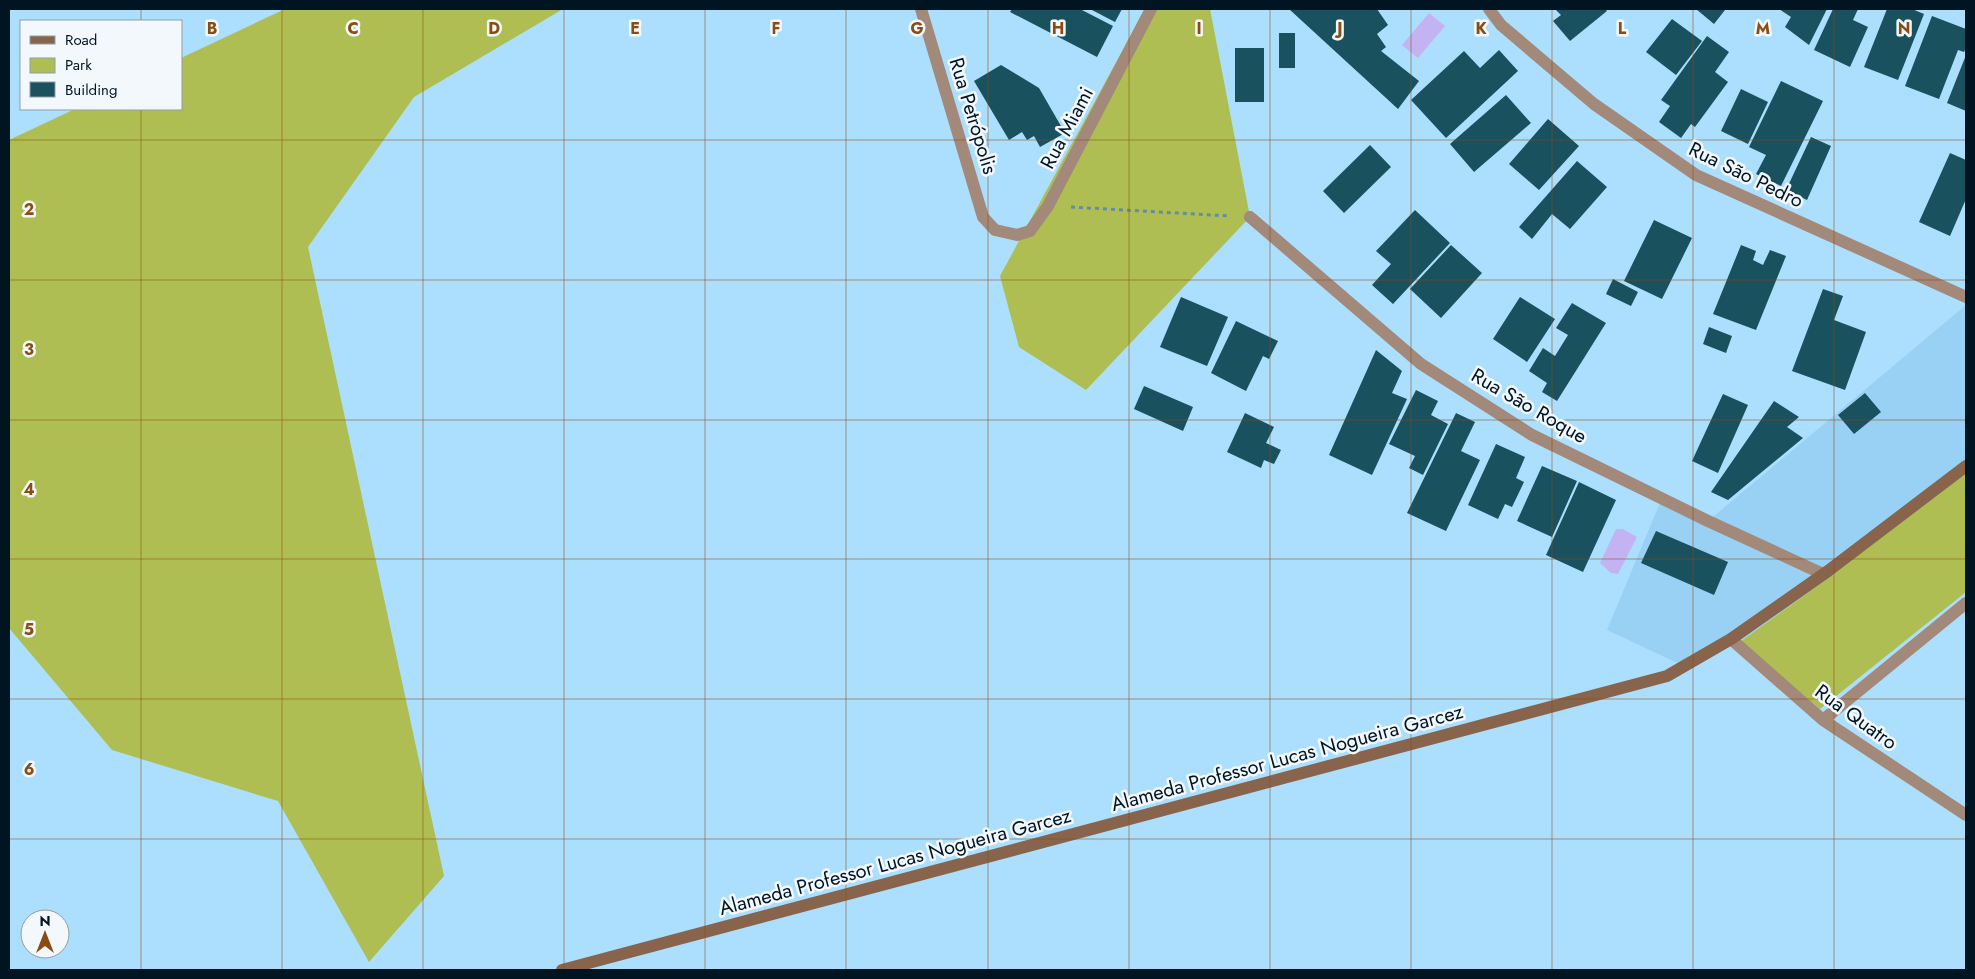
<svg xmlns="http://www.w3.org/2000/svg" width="1975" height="979" viewBox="0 0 1975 979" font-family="Jost,sans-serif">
	<rect width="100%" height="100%" fill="#acdefe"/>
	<!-- built -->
	<path fill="#99d1f4" d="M1966 305V473L1827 579 1740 642 1686 667 1607 630 1662 498 1708 521Z"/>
	<!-- green -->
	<path fill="#aebe52" d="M285 9H563L414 97 308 247 444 876 369 962 278 801 112 750 9 628V140L75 109H181V58Z
		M1145 9H1210L1250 217 1086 390 1019 347 1000 276Z
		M1966 473V592L1820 709 1740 642 1827 579Z"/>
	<!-- water -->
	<path fill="#c4b3f3" d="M1429 13 1445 26 1418 58 1402 45Z
		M1616 529H1623L1637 537 1618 574 1611 573 1600 563Z"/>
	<!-- building -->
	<path fill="#19515e" d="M1012 9H1080L1113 26 1097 57 1010 12Z
		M1090 9H1122L1115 22Z
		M1289 9H1377L1388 25 1377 34 1386 47 1381 51 1419 81 1398 109Z
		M1555 9H1605L1607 11 1570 41 1553 21 1561 15Z
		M1696 9H1723L1725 10 1714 24Z
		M1779 9H1827L1809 45 1785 27 1791 17Z
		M1833 9H1858L1853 20 1868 27 1850 67 1814 50Z
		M1887 9H1912L1924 14 1898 80 1864 67Z
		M1932 16 1966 29V48L1964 52 1958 50 1939 99 1905 86Z
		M1672 19 1702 41 1676 75 1646 52Z
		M1279 33H1295V68H1279Z
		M1707 36 1729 52 1715 72 1728 82 1695 127 1691 124 1681 138 1659 122 1670 106 1661 100Z
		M1235 48H1264V102H1235Z
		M1499 50 1518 71 1446 138 1411 100 1464 51 1480 68Z
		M1966 55V111L1947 103Z
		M1001 65 1039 88 1065 133 1040 147 1034 136 1027 140 1022 132 1009 140 974 81Z
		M1781 81 1823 101 1781 186 1756 174 1766 155 1749 147Z
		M1741 89 1768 102 1748 144 1721 131Z
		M1506 95 1531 123 1474 172 1450 144Z
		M1548 119 1579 146 1539 190 1509 164Z
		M1811 137 1831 146 1807 200 1786 190Z
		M1370 145 1391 167 1344 213 1323 191Z
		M1950 153 1966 160V199L1950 236 1919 222Z
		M1577 161 1607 187 1570 229 1552 214 1532 239 1519 227Z
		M1415 210 1450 243 1393 304 1372 285 1391 264 1376 251Z
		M1654 220 1692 238 1662 299 1624 281Z
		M1451 245 1482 273 1441 318 1410 289Z
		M1741 245 1756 251 1753 260 1763 265 1770 250 1786 256 1756 330 1713 314Z
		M1613 279 1638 292 1631 306 1606 294Z
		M1823 289 1843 296 1834 320 1866 332 1845 390 1792 371Z
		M1181 297 1228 317 1207 366 1160 347Z
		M1520 297 1555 319 1527 362 1493 339Z
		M1572 303 1606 323 1557 401 1542 392 1547 383 1529 371 1543 348 1555 356 1568 335 1556 328Z
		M1236 321 1278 341 1269 359 1263 356 1246 391 1211 373Z
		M1709 327 1732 336 1726 353 1703 344Z
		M1376 350 1402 371 1392 393 1407 399 1372 475 1329 455Z
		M1144 386 1193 407 1183 431 1134 409Z
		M1416 390 1438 401 1431 415 1448 424 1423 475 1409 468 1415 456 1389 444Z
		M1865 393 1881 412 1854 434 1838 415Z
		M1723 394 1748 405 1718 473 1692 461Z
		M1774 401 1799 417 1787 427 1803 438 1728 500 1711 492Z
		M1245 413 1274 427 1266 443 1281 450 1274 464 1264 460 1261 468 1227 452Z
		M1456 413 1475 422 1461 451 1480 460 1446 531 1407 513Z
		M1496 444 1525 457 1516 478 1524 482 1512 507 1505 504 1498 519 1468 505Z
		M1542 466 1577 481 1552 537 1517 521Z
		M1579 482 1616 500 1583 572 1546 555Z
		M1656 531 1728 562 1714 595 1641 563Z"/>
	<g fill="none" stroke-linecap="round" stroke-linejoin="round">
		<!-- path -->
		<path stroke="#668ca4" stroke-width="3" stroke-dasharray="4 4" stroke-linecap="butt" d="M1071 207 1230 216"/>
		<!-- street -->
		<path stroke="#a28979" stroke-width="12" d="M921 9 983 217 995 230 1017 235 1030 231 1048 206 1151 9
			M1489 9 1501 25 1594 104 1696 175 1966 297
			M1250 217 1421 364 1532 435 1708 521 1823 574
			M1731 639 1823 720 1966 815
			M1823 720 1966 603"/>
		<!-- secondary -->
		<path stroke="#87644b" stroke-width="12" d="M562 970 1667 676 1731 639 1828 571 1966 466"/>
	</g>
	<!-- grid -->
	<path fill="none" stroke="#8b4c13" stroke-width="1" stroke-opacity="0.55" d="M141 9V21M282 9V970M423 9V970M564 9V970M705 9V970M846 9V970M988 9V970M1129 9V970M1270 9V970M1411 9V970M1552 9V970M1693 9V970M1834 9V970M141 109V970M9 140H1966M9 280H1966M9 420H1966M9 559H1966M9 699H1966M9 839H1966"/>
	<g text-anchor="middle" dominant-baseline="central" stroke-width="5" stroke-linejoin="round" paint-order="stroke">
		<!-- street labels -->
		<g font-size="20" fill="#001422" stroke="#f2f8fc">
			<text transform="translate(973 116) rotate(73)">Rua Petrópolis</text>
			<text transform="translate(1067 128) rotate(-62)">Rua Miami</text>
			<text transform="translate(1746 175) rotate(26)">Rua São Pedro</text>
			<text transform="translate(1529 406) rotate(30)">Rua São Roque</text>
			<text transform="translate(1856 717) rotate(36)">Rua Quatro</text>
			<text transform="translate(1287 758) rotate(-15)">Alameda Professor Lucas Nogueira Garcez</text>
			<text transform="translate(895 862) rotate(-15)">Alameda Professor Lucas Nogueira Garcez</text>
		</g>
	</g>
	<g font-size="16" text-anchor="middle" font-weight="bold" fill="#8b4c13" stroke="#f2f8fc" stroke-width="5" stroke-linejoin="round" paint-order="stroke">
		<text x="212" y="34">B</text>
		<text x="353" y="34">C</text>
		<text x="494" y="34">D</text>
		<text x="635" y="34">E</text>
		<text x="776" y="34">F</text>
		<text x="917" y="34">G</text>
		<text x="1058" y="34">H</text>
		<text x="1199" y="34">I</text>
		<text x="1340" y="34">J</text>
		<text x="1481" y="34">K</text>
		<text x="1622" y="34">L</text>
		<text x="1763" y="34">M</text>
		<text x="1904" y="34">N</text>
		<text x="29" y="215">2</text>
		<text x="29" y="355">3</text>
		<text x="29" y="495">4</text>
		<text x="29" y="635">5</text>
		<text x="29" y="775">6</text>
	</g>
	<!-- border -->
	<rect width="1975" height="979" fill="none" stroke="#001422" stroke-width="20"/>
	<!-- legend -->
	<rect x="20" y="20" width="162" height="90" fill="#f2f8fc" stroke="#919da5"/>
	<rect x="30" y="36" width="25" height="8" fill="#87644b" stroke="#919da5"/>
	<text x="65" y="45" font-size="15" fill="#001422">Road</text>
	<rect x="30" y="58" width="25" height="15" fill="#aebe52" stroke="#919da5"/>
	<text x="65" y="70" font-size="15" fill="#001422">Park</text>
	<rect x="30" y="82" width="25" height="15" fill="#19515e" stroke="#919da5"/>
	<text x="65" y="95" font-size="15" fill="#001422">Building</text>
	<!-- north arrow -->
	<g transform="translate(45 934)"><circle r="24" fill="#f2f8fc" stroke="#919da5"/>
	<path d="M0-4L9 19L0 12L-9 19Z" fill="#8b4c13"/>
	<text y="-8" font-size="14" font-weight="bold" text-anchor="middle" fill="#001422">N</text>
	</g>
</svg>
